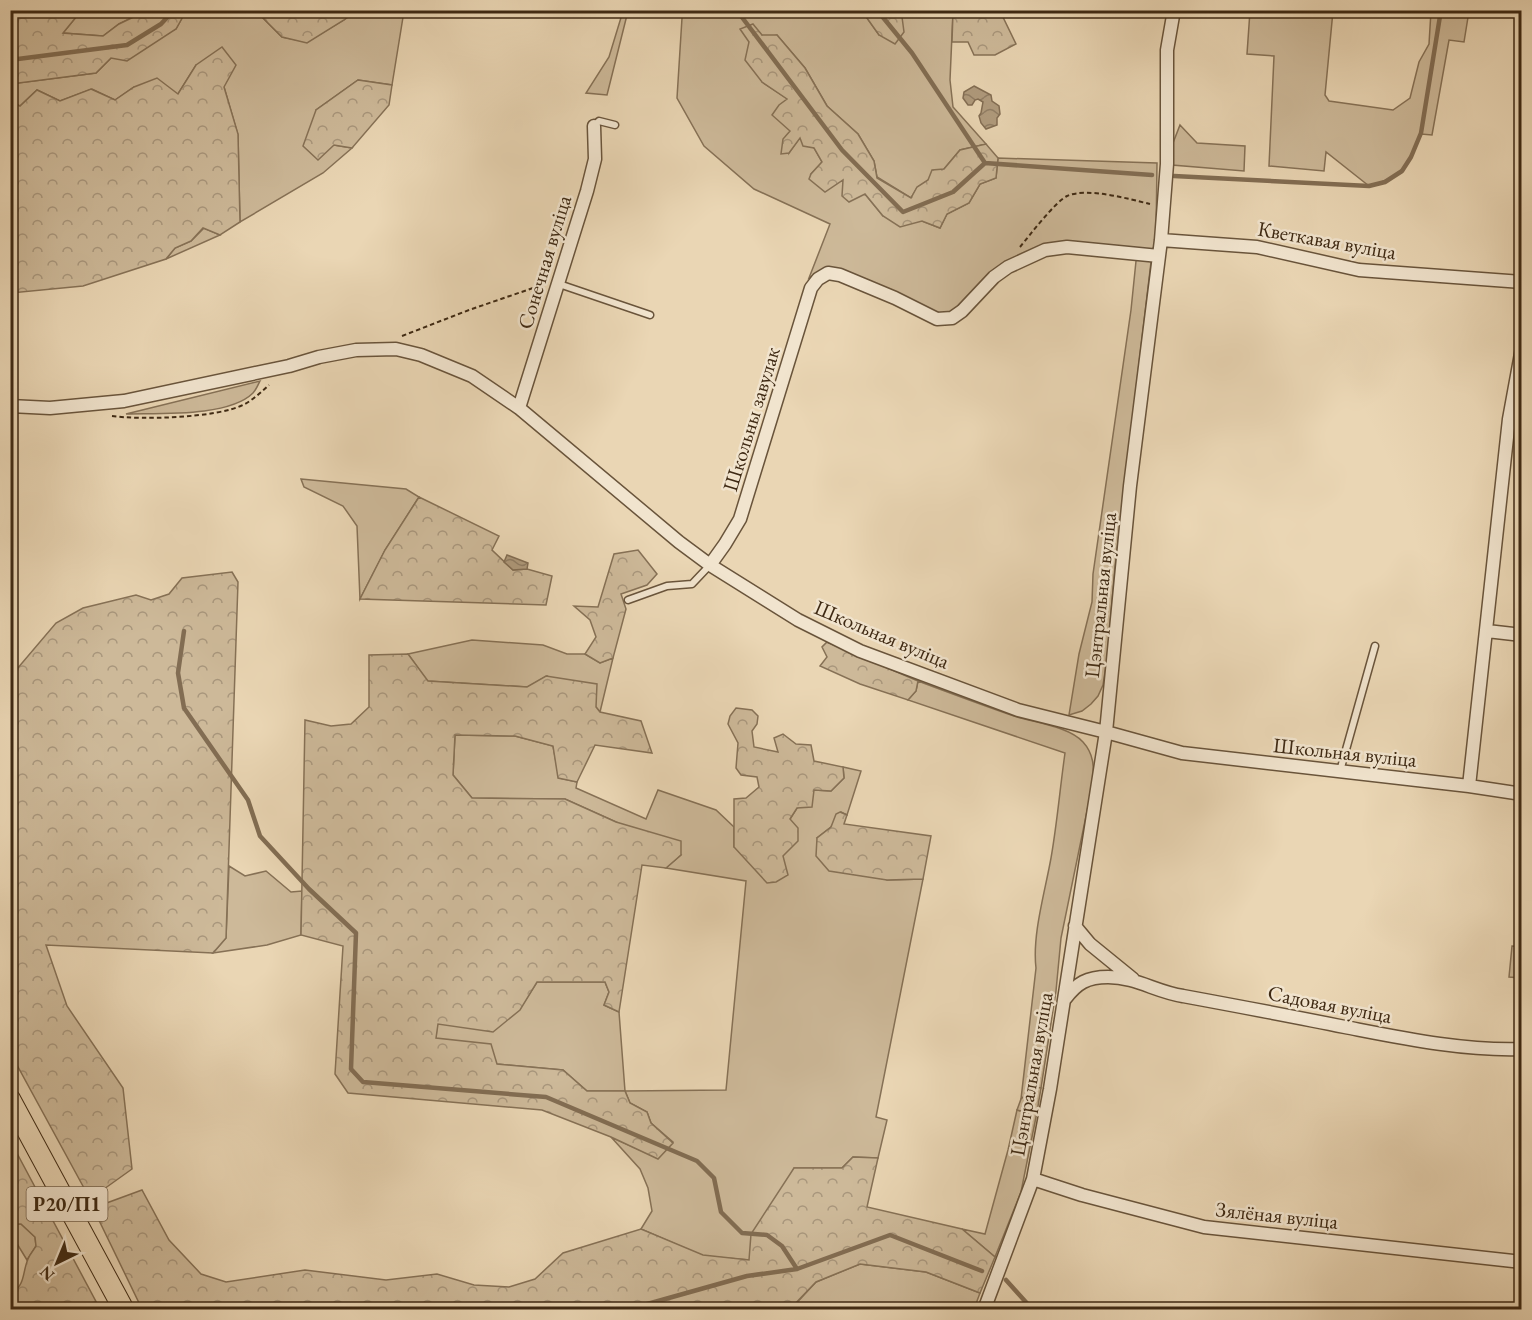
<svg xmlns="http://www.w3.org/2000/svg" width="1532" height="1320" viewBox="0 0 1532 1320" font-family="'EB Garamond',serif">
	<defs>
		<pattern id="forest-crowns" width="20" height="18" patternUnits="userSpaceOnUse" patternTransform="scale(1.5)"><rect width="20" height="18" fill="#cdb999"/><path d="M2 6a3 3 0 1 1 6 0M12 15a3 3 0 1 1 6 0" fill="none" stroke="#a8967c"/></pattern>
		<pattern id="water-waves" width="16" height="10" patternUnits="userSpaceOnUse" patternTransform="scale(1.5)"><rect width="16" height="10" fill="#b09b7d"/><path d="M0 5q4-4 8 0t8 0" fill="none" stroke="#917e65"/></pattern>
	</defs>
	<rect width="100%" height="100%" fill="#ead6b4"/>
	<filter id="stains"><feTurbulence type="fractalNoise" baseFrequency=".00333" numOctaves="4"/><feColorMatrix values="0 0 0 0 .2 0 0 0 0 .09 0 0 0 0 .02 0 0 0 .5 -.17"/></filter>
	<radialGradient id="worn" r=".72"><stop offset=".6" stop-color="#630" stop-opacity="0"/><stop offset="1" stop-color="#630" stop-opacity=".3"/></radialGradient>
	<!-- grass -->
	<path fill="#cdb999" stroke="#867156" stroke-width="1.5" d="M932 10 934 12 951 11 953 12 950 80 953 107 986 144 960 150 944 169 917 188 911 198 877 177 874 161 858 134 827 106 805 68 777 35 749 42 762 82 788 99 790 131 789 153 800 137 814 148 822 162 811 174 843 180 865 194 883 216 922 221 940 228 947 214 969 203 980 184 996 178 998 158 1157 163 1156 234 1154 248 1149 251 1044 246 950 314 935 313 901 295 840 269 825 268 809 278 830 224 754 189 704 146 677 98 682 18 687 11H862L879 35 902 17 897 11Z
		M81 11H146L119 24 103 36 63 33Z
		M186 11H256L282 37 307 42 344 20 356 11H404L392 85 358 80 316 110 334 145 352 148 323 173 240 222 238 135 224 87 196 65 178 94 134 87 115 100 92 89 60 101 37 90 20 106 11 102 10 84 96 73 111 58 176 29Z
		M623 11H628L607 95 586 93 609 57Z
		M1250 11H1333L1325 95 1329 101 1393 110 1410 98 1419 62 1429 44 1431 11H1469L1464 42 1449 40 1432 135 1421 134C1408 165 1403 177 1369 186L1326 152 1324 171 1269 166 1274 56 1247 54Z
		M1180 125 1197 143 1245 146 1244 171 1172 165 1173 143Z
		M204 228 220 235 166 259 175 248 191 241Z
		M1139 258 1148 259 1151 262 1115 567 1107 659 1103 685 1098 696 1091 704 1082 711 1069 715 1079 654 1092 602 1093 574 1131 310 1136 261Z
		M260 381C258 385 256 390 253 393 229 417 159 413 126 414Z
		M301 479 406 489 419 497 385 550 360 599 357 526 343 506 304 487Z
		M472 640 543 645 567 654H585L600 663 613 658 600 712 596 707 547 676 528 687 427 681 408 654Z
		M918 681C950 693 982 705 1014 716 1035 723 1068 726 1083 742 1094 754 1094 767 1093 782L1061 938 1056 991 1041 1088 1035 1087 1021 1099 1036 968C1032 935 1045 892 1051 858 1057 824 1060 788 1065 753L908 700 916 691Z
		M455 735 515 736 553 746 559 778 577 782 576 788 646 819 658 790 716 810 734 827V847L783 856 790 819 797 808 814 790 831 791 844 778 843 767 861 771 847 815 841 812 831 827 817 838 887 880 923 879 876 1117 887 1120 878 1158 853 1157 842 1168H794L750 1260 703 1256 641 1229 652 1211 648 1188 640 1169 611 1137 658 1158 673 1142 651 1123 647 1112 630 1103 625 1091H587L563 1070 497 1064 436 1039 437 1024 519 1010 537 982H605L609 992 604 1005 619 1012 625 1091 726 1090 746 881 666 868 681 855 616 822 565 799 472 798 453 775Z
		M229 866 245 876 266 871 291 892 302 891 301 935 267 945 213 953 226 938Z
		M1512 946 1521 947V1044L1515 1045 1521 978 1509 977Z
		M1017 1110 1028 1113 1037 1112 1021 1192 995 1257 962 1229 985 1234 1008 1150Z
		M10 1224H21L35 1237 36 1246 27 1260 11 1234Z
		M860 1264 926 1272 980 1293 974 1309 790 1310 816 1282Z"/>
	<!-- forest -->
	<path fill="url(#forest-crowns)" stroke="#867156" stroke-width="1.5" d="M10 11H81L63 33 103 36 119 24 146 11H186L176 29 127 61 111 58 96 73 11 84Z
		M256 11H356L344 20 307 43 282 37Z
		M862 11H897L902 17 904 32 895 44 879 35Z
		M951 11H1001V13L1016 44 995 55H974L968 42H952L953 12Z
		M753 24 762 35H777L805 68 827 106 858 134 874 161 877 178 911 198 917 187 928 180 932 170 944 169 960 150 986 144 998 158 996 178 980 184 969 203 947 214 940 228 922 221 900 227 883 216 865 194 849 202 842 196 843 180 825 192 809 179 811 174 822 162 814 148 803 146 800 138 789 153 781 154 783 139 790 131 772 115 779 105 787 99 762 82 745 60 749 42 740 29Z
		M222 47 236 65 224 87 238 134 240 222 220 235 203 228 191 241 175 248 166 259 83 286 11 293V102L20 106 37 90 60 101 91 89 115 100 134 87 157 78 178 94 196 65Z
		M358 80 392 85 389 105 352 148 334 145 318 160 303 146 316 110Z
		M419 497 499 536 492 550 513 570 527 569 552 576 546 605 360 599 385 550Z
		M638 550 657 574 647 585 621 594 626 609 613 658 600 663 585 654 596 637 590 620 574 606 598 607 614 554Z
		M232 572 238 582 226 938 213 953 46 945 67 1006 123 1088 132 1169 90 1199 11 1054V676L56 623 83 608 136 595 151 600 169 594 182 578Z
		M827 642 918 681 916 691 908 700 860 684 820 666 827 657 822 647Z
		M408 654 428 681 527 687 546 676 597 684 596 707 600 712 641 721 652 753 595 745 577 782 558 778 553 746 515 736 455 735 453 775 472 798 565 799 616 822 681 841V855L666 868 642 865 619 1012 604 1005 609 992 605 982H537L520 1010 493 1032 438 1024 436 1038 491 1044 497 1064 563 1070 587 1091H625L630 1103 647 1112 651 1123 673 1143 658 1159 611 1137 542 1110 348 1093 335 1074 343 946 301 935 305 720 331 726 351 724 369 707V655Z
		M736 708 752 710 758 716 757 724 752 731 754 747 778 752 774 738 783 734 796 744 811 745 814 761 843 767 844 778 831 791 814 790 812 807 797 808 790 819 798 828V841L783 856 788 875 776 882 767 883 734 847V799L746 798 759 787 757 777 741 775 736 768 738 743 728 724 730 716Z
		M840 812 847 815 844 824 931 836 923 879 887 880 829 871 816 856 817 838 831 827 836 814Z
		M1035 1087 1041 1088 1037 1112 1028 1113 1017 1110 1021 1099Z
		M11 1142 100 1309H11V1294C26 1284 22 1273 28 1259 30 1254 34 1250 36 1246L35 1237 21 1224H11Z
		M853 1157 878 1158 867 1207 962 1229 995 1257 980 1293 926 1272 860 1264 816 1282 790 1309H142L93 1208 142 1190 169 1240 201 1274 226 1282 305 1270 386 1280 437 1274 474 1285 509 1287 535 1279 563 1253 641 1229 703 1255 749 1260 751 1234 794 1168H842Z"/>
	<!-- water -->
	<path fill="url(#water-waves)" stroke="#826d53" stroke-width="1.5" d="M974 86 991 95 992 101 999 106 1000 114 997 118V125L986 129 981 123 979 116 981 113 983 102 978 99 975 100 972 105H968L963 98 964 92Z
		M507 555 528 563 527 569 513 570 504 562Z"/>
	<g fill="none" stroke-linecap="round" stroke-linejoin="round">
		<!-- stream -->
		<path stroke="#826d53" stroke-width="4.5" d="M877 10 912 53 985 163 1152 175
			M738 12 842 150 903 212 953 192 985 163
			M10 60 127 45 161 24 174 10
			M1174 176 1369 186 1385 182 1402 171 1411 157 1421 133 1441 10
			M184 631 178 673 184 708 248 800 260 836 309 889 356 933 351 1069 363 1082 546 1097 697 1161 714 1178 721 1212 742 1233 767 1235 782 1246 797 1269
			M1006 1280 1033 1310
			M626 1310 747 1276 797 1269 890 1235 982 1271"/>
		<!-- lane casing -->
		<g stroke="#69543b" stroke-width="9">
			<path id="lane" d="M594 126 599 121 615 125
				M559 284 650 315
				M628 600 667 586 692 584 710 565
				M1340 771 1375 646"/>
		</g>
		<!-- street casing -->
		<g stroke="#69543b" stroke-width="15">
			<path id="street" d="M1161 240 1257 247 1359 270 1522 282
				M10 406 50 408 124 401 289 366 319 357 356 350 396 349 421 355 472 376 519 408 679 542 710 565 798 620 860 651 1018 710 1106 732 1182 753 1469 786 1522 794
				M519 408 587 191 595 159 594 126
				M710 565 725 544 740 519 811 288 818 279 828 273 840 275 895 298 937 319 952 318 962 311 994 277 1008 267 1045 250 1067 247 1159 256
				M1487 631 1522 635
				M1469 786 1509 419 1522 348
				M1075 926 1090 944 1133 979
				M1065 999C1077 983 1087 977 1108 977 1136 977 1156 992 1183 996 1237 1006 1291 1016 1345 1027 1402 1038 1463 1051 1522 1049
				M1033 1179 1082 1195 1204 1227 1522 1262
				M984 1310 1033 1179 1050 1089 1106 732 1130 486 1161 240 1167 164V50L1174 10"/>
		</g>
		<!-- primary casing -->
		<g stroke="#3e2913" stroke-width="22">
			<path id="primary" d="M10 1099 124 1310"/>
		</g>
		<!-- path -->
		<path stroke="#3e2913" stroke-width="2" stroke-dasharray="4.5 3" stroke-linecap="butt" d="M1020 247C1030 235 1055 202 1067 196 1087 187 1129 199 1150 204
			M402 336 469 310 536 287 545 281
			M112 416C142 420 216 418 243 405 253 400 261 392 269 385"/>
		<!-- lane -->
		<use href="#lane" stroke="#f1e4ce" stroke-width="6"/>
		<!-- street -->
		<use href="#street" stroke="#f1e4ce" stroke-width="12"/>
		<!-- primary -->
		<use href="#primary" stroke="#ead6b4" stroke-width="20"/>
	</g>
	<g text-anchor="middle" dominant-baseline="central" stroke-width="5" stroke-linejoin="round" paint-order="stroke">
		<!-- shield labels -->
		<rect fill="#f1e4ce" stroke="#74614b" stroke-width="1.5" x="26.5" y="1187" width="81" height="34" rx="4.5"/>
		<g font-size="20" font-weight="bold" fill="#3e2913">
			<text x="67" y="1204">Р20/П1</text>
		</g>
		<!-- street labels -->
		<g font-size="21" fill="#3e2913" stroke="#f1e4ce">
			<text transform="translate(1327 240) rotate(10)">Кветкавая вуліца</text>
			<text transform="translate(544 262) rotate(-73)">Сонечная вуліца</text>
			<text transform="translate(751 419) rotate(-73)">Школьны завулак</text>
			<text transform="translate(1100 595) rotate(-84)">Цэнтральная вуліца</text>
			<text transform="translate(882 634) rotate(23)">Школьная вуліца</text>
			<text transform="translate(1345 752) rotate(6)">Школьная вуліца</text>
			<text transform="translate(1330 1004) rotate(11)">Садовая вуліца</text>
			<text transform="translate(1031 1074) rotate(-80)">Цэнтральная вуліца</text>
			<text transform="translate(1277 1215) rotate(6)">Зялёная вуліца</text>
		</g>
	</g>
	<!-- margin -->
	<rect width="1532" height="1320" fill="none" stroke="#ead6b4" stroke-width="36"/>
	<rect x="12" y="12" width="1508" height="1296" fill="none" stroke="#3e2913" stroke-width="3"/>
	<rect x="18" y="18" width="1496" height="1284" fill="none" stroke="#3e2913" stroke-width="1.5"/>
	<!-- north arrow -->
	<g transform="translate(57 1263) rotate(223)" stroke="#f1e4ce" stroke-width="4.5" paint-order="stroke">
	<path d="M0-4.5L10 22L0 15L-10 22Z" fill="#3e2913"/>
	<text y="-9" font-size="16" font-weight="bold" text-anchor="middle" fill="#3e2913">N</text>
	</g>
	<rect width="100%" height="100%" filter="url(#stains)"/>
	<rect width="100%" height="100%" fill="url(#worn)"/>
</svg>
